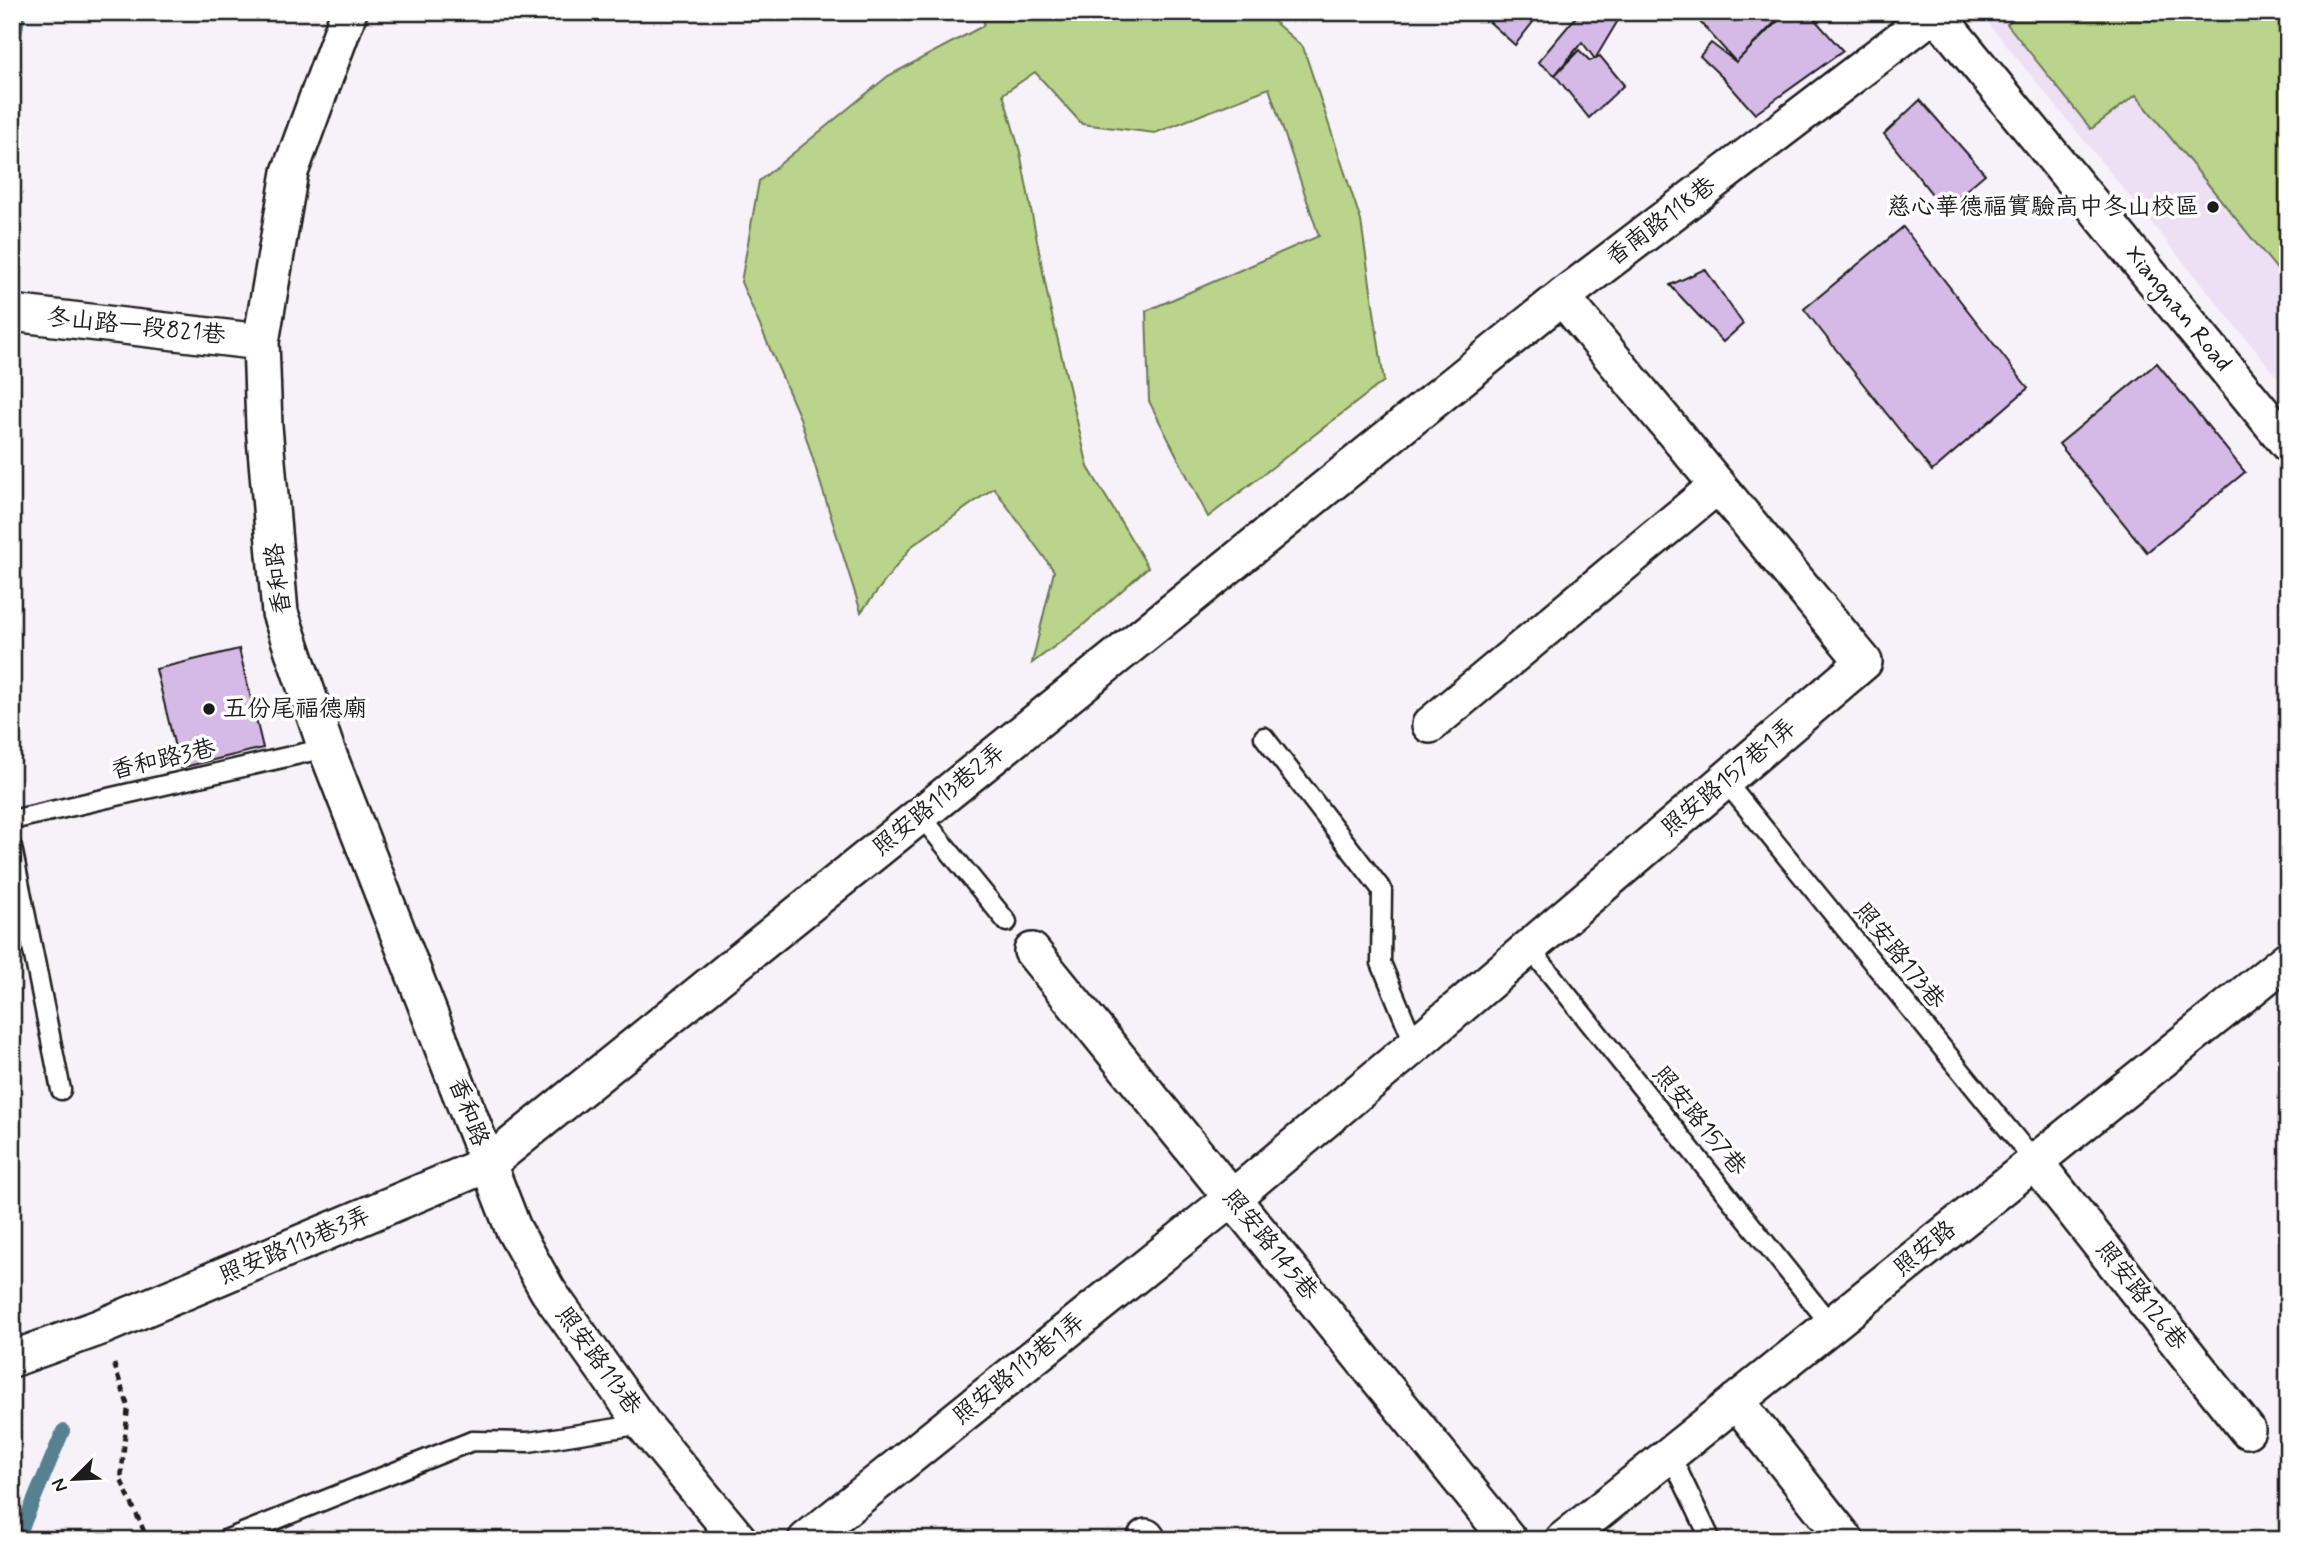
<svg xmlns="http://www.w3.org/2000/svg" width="2300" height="1552" viewBox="0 0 2300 1552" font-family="Mynerve,'LXGW WenKai TC',sans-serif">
	<rect width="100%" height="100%" fill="#f7f1fa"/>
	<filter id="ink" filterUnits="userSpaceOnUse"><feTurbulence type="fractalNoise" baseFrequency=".0143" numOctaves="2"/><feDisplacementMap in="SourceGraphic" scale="14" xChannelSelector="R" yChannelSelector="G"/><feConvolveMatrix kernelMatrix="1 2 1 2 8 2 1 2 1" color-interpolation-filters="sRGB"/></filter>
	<g filter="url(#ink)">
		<!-- built -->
		<path fill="#ede0f5" d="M2003 12H2288V390L1989 24Z"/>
		<!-- green -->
		<path fill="#bad48b" stroke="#6b7854" stroke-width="2" d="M987 12H1263L1303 47 1361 221 1384 381 1208 517 1149 401 1146 311 1319 236 1269 88 1155 133 1082 124 1035 72 1003 94 1020 152 1049 303 1088 467 1148 567 1081 627 1032 663 1054 571 994 488 912 546 861 612 800 418 741 282 759 181 888 76 983 26Z
			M2021 12H2288V283L2136 95 2091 129 2007 24Z"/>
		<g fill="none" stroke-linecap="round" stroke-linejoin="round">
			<!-- stream -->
			<path stroke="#578191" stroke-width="14" d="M12 53 19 12
				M17 1540 63 1431"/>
		</g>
		<!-- building -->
		<path fill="#d5bae8" stroke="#1c1c1c" stroke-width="2" d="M1490 12H1541L1515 45 1485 18Z
			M1580 12H1623L1595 59 1582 42 1555 75 1538 62Z
			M1691 12H1787L1736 62Z
			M1785 12H1808L1843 51 1755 114 1724 79 1700 56 1711 43 1736 62Z
			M1579 50 1590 61 1600 56 1624 85 1589 118 1555 75Z
			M1920 100 1985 174 1944 209 1884 134Z
			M1903 227 2028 388 1932 471 1804 309Z
			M1705 269 1743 324 1723 342 1670 285Z
			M2157 363 2245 472 2147 552 2059 444Z
			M239 649 263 748 180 768 156 669Z"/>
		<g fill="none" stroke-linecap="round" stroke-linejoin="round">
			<!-- lane casing -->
			<g stroke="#1c1c1c" stroke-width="23">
				<path id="lane" d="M1264 737 1382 890 1381 963 1415 1045
					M1726 782 2035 1162
					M920 815 1007 922
					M12 820 326 748
					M12 847 61 1090
					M1529 947 1831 1325
					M1670 1454 1711 1540
					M225 1540 472 1441 529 1442 643 1424"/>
			</g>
			<!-- street casing -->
			<g stroke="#1c1c1c" stroke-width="40">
				<path id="street" d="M349 12 290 172 261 342 264 426 280 613 326 748 513 1228 548 1291 643 1424 739 1540
					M1935 12 2288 444
					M12 313 261 342
					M1430 725 1718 485
					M1032 951 1509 1540
					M2035 1162 2247 1430
					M12 1359 101 1327 488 1164 1562 297 1936 12
					M1736 1401 1846 1540
					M1146 1537 1148 1540
					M806 1540 1232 1198 1415 1045 1864 662 1562 297
					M1563 1540 2288 959"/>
			</g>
			<!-- path -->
			<path stroke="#1c1c1c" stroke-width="4.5" stroke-dasharray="7 5" stroke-linecap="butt" d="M114 1364 128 1406 121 1480 148 1540"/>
			<!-- lane -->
			<use href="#lane" stroke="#fff" stroke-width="18"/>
			<!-- street -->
			<use href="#street" stroke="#fff" stroke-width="35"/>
		</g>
	</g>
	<!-- markers -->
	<g fill="#1c1c1c" stroke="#fff" stroke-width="2.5">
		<circle cx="2213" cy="207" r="7"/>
		<circle cx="209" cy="709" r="7"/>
	</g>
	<g text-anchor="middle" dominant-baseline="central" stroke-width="7" stroke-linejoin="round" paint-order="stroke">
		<!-- poi labels -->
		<g font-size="24" fill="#1c1c1c" stroke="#fff" text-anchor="end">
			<text x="2199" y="207">慈心華德福實驗高中冬山校區</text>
			<text x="223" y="709" text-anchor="start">五份尾福德廟</text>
		</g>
		<!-- street labels -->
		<g font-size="24" fill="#1c1c1c" stroke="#fff">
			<text transform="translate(1661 222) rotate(-37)">香南路118巷</text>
			<text transform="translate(2178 309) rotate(51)">Xiangnan Road</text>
			<text transform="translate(136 327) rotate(6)">冬山路一段821巷</text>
			<text transform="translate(279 579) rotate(-97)">香和路</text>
			<text transform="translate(163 760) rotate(-13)">香和路3巷</text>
			<text transform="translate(1729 778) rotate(-40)">照安路157巷1弄</text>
			<text transform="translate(939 800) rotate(-39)">照安路113巷2弄</text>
			<text transform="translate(1899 956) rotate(51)">照安路173巷</text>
			<text transform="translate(468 1112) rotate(69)">香和路</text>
			<text transform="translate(1699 1121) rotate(51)">照安路157巷</text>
			<text transform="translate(1270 1245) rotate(51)">照安路145巷</text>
			<text transform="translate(295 1246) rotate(-23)">照安路113巷3弄</text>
			<text transform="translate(1925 1249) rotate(-39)">照安路</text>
			<text transform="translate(2141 1296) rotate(52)">照安路126巷</text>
			<text transform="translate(598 1361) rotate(54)">照安路113巷</text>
			<text transform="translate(1019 1369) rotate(-39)">照安路113巷1弄</text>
		</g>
	</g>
	<!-- margin -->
	<rect width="2300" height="1552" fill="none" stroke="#fff" stroke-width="42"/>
	<rect x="21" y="21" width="2258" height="1510" fill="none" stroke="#1c1c1c" stroke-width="2.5" filter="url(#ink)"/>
	<!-- north arrow -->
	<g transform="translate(74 1479) rotate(246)" stroke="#ffffff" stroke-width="5" paint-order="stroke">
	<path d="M0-5L12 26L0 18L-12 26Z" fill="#1c1c1c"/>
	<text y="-10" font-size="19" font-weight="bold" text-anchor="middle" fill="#1c1c1c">N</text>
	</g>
</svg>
